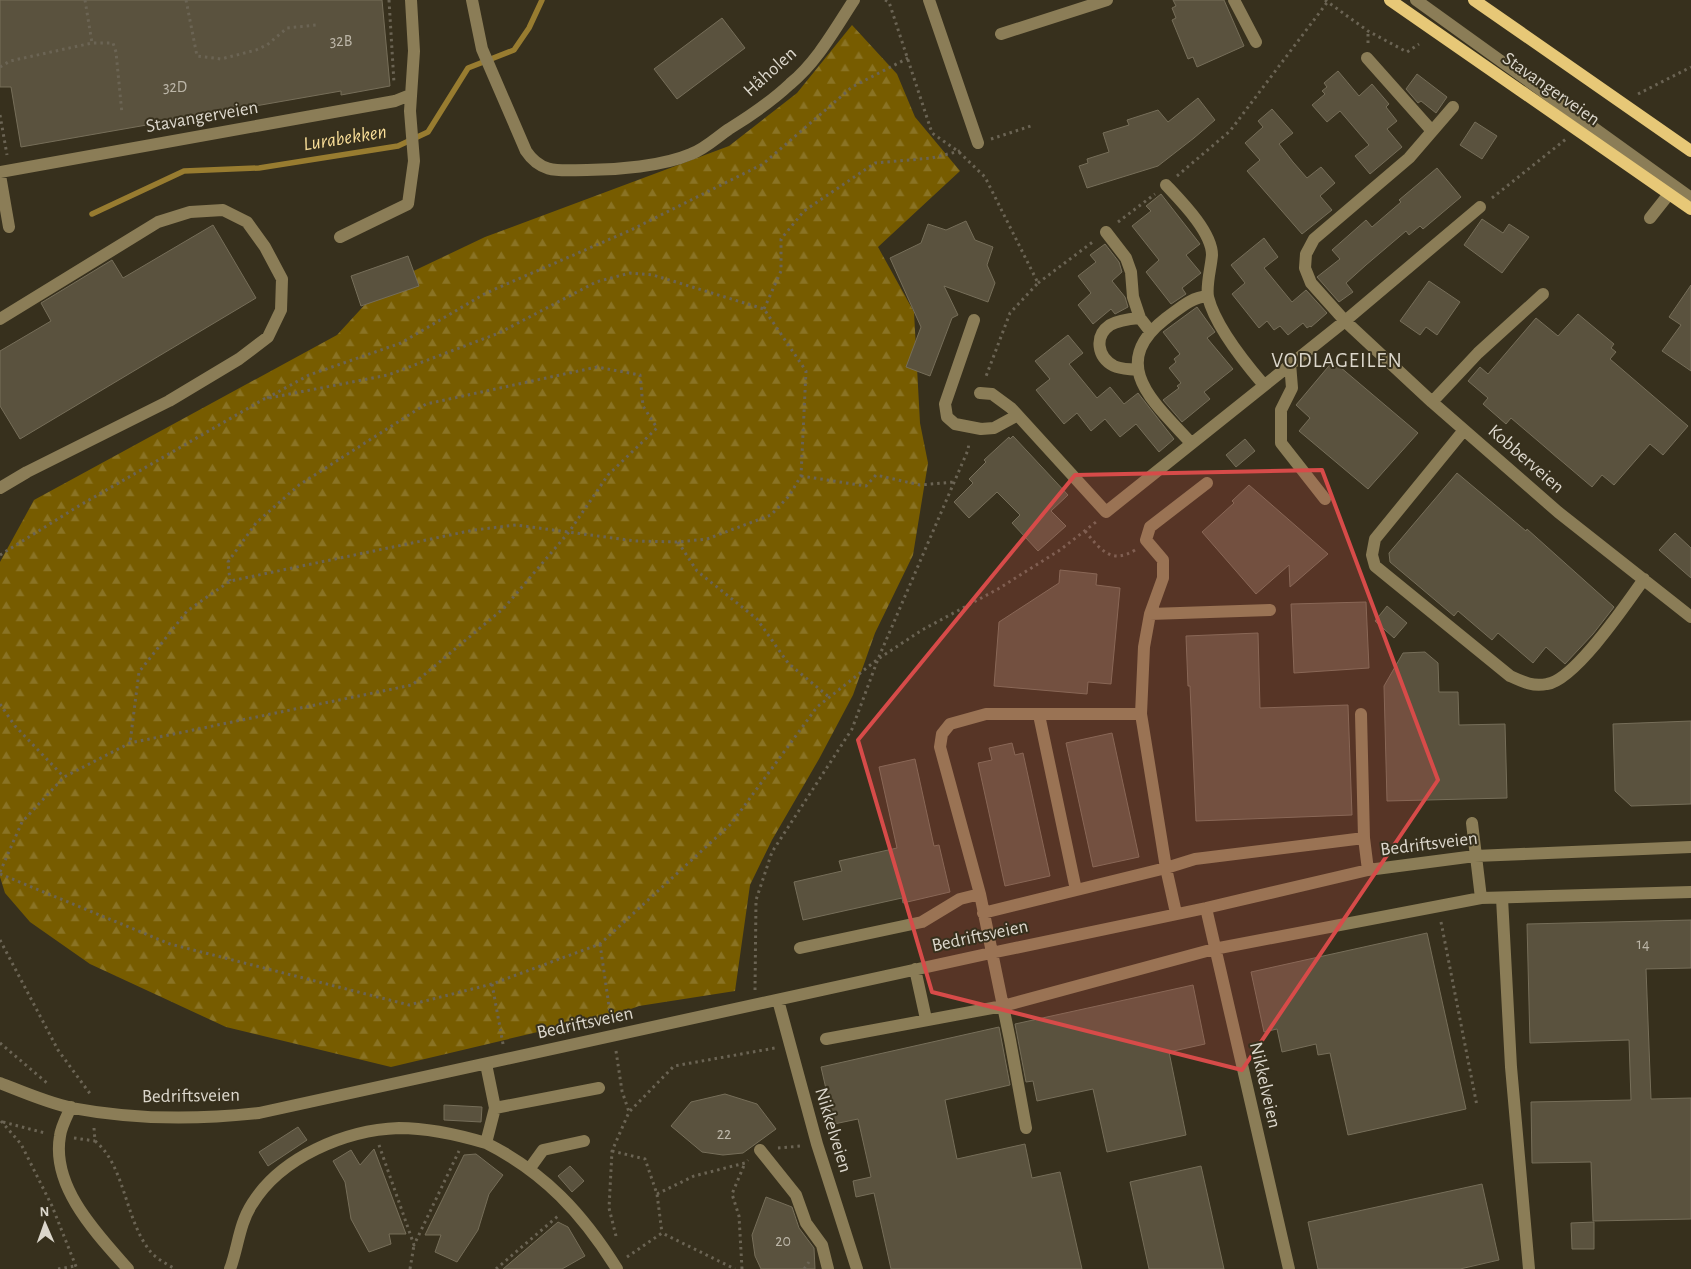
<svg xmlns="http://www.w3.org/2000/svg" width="1691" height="1269" viewBox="0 0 1691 1269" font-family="'Alegreya Sans',sans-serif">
	<defs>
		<pattern id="forest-firs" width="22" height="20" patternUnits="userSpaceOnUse" patternTransform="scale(1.25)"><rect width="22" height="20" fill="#775c00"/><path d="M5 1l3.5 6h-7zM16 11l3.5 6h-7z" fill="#8a7324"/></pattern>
	</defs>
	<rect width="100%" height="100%" fill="#37301d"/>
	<!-- forest -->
	<path fill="url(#forest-firs)" d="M852 25 897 74 915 117 960 171 878 247 914 312 920 423 928 463 913 555 875 633 853 695 819 759 772 840 750 885 735 991 639 1006 589 1024 542 1031 391 1067 226 1027 90 964 30 922 5 893 0 877V562L34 500 337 335 382 286 485 237 729 146 797 93Z"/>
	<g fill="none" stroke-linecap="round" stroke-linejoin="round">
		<!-- stream -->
		<path stroke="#987c30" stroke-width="5.5" d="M92 214 184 171 259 168 398 146 428 132 468 68 514 50 529 28 542 0"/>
	</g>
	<!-- building -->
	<path fill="#5a523e" stroke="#766e59" d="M0 0H382L390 86 341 95V91L21 147 11 87H0Z
		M1173 0H1224L1244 46 1197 67 1193 57 1188 59 1172 20 1176 18 1172 8 1176 6Z
		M722 18 745 48 677 99 654 69Z
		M1338 71 1359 96 1372 84 1389 104 1386 107 1397 121 1387 129 1402 147 1370 174 1355 156 1369 145 1340 111 1327 122 1312 105 1325 94 1322 91 1327 87 1324 83Z
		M1417 74 1447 97 1436 113 1421 101 1418 103 1406 89Z
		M1198 98 1215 120 1194 138 1158 166 1087 188 1079 166 1088 163 1087 159 1109 152 1103 133 1129 125 1127 120 1158 110 1168 122Z
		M1272 109 1293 133 1279 144 1293 162 1307 178 1321 167 1335 183 1320 196 1332 210 1302 234 1247 171 1260 160 1245 143 1263 127 1258 121Z
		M1475 122 1497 136 1482 159 1460 145Z
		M1437 168 1461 197 1423 229 1420 226 1409 235 1406 231 1366 265 1346 283 1353 292 1339 302 1317 277 1340 259 1332 250 1366 220 1372 227 1401 202 1399 200Z
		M1161 194 1200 244 1186 255 1201 273 1182 288 1186 294 1171 304 1146 272 1159 260 1132 226 1151 211 1146 206Z
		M1482 219 1503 233 1509 224 1529 237 1502 273 1464 245Z
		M966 221 975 240 993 247 987 265 995 283 988 302 944 286 958 315 952 318 930 376 906 367 921 327 890 258 921 243 928 224 946 230Z
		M213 225 256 298 20 439 0 406V351L51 321 41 303 112 260 123 278Z
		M1264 238 1278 257 1264 268 1292 302 1306 290 1327 313 1311 327 1310 326 1307 328 1303 323 1288 335 1280 326 1274 330 1267 321 1259 328 1232 294 1245 283 1231 265Z
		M1105 244 1119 262 1122 272 1112 281 1125 297 1128 307 1115 314 1111 309 1093 324 1078 305 1091 293 1078 276 1096 262 1090 255Z
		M408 256 419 286 361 306 351 276Z
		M1429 281 1460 302 1437 335 1426 327 1420 335 1400 321Z
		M1691 285V371L1662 351 1681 325 1669 317Z
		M1197 307 1215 332 1207 338 1233 369 1204 392 1210 399 1182 422 1163 400 1179 388 1177 386 1181 383 1169 368 1176 362 1174 359 1180 354 1163 332Z
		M1578 314 1614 344 1611 348 1616 352 1610 359 1688 426 1663 455 1650 444 1614 485 1602 475 1592 487 1511 418 1506 424 1483 404 1488 398 1468 381 1480 367 1488 374 1536 318 1558 336Z
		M1068 335 1083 353 1069 364 1097 398 1110 387 1124 404 1138 393 1174 439 1159 452 1136 424 1120 437 1105 419 1091 431 1077 413 1064 424 1036 390 1050 379 1035 361Z
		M1333 361 1418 433 1368 489 1299 431 1310 418 1296 405Z
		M1013 436 1068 495 1051 511 1066 526 1038 551 1012 523 1020 515 997 492 969 518 954 502 973 483 969 479 986 462 984 460 1009 437 1010 439Z
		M1245 439 1255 451 1236 467 1226 455Z
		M1457 473 1526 531 1527 529 1614 607 1593 634 1565 664 1546 647 1533 663 1498 633 1492 640 1458 611 1454 616 1390 562 1389 553Z
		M1249 485 1328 554 1290 587 1289 565 1256 594 1202 532 1234 503 1232 501Z
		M1675 533 1691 548V578L1659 550Z
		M1060 570 1097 574 1096 585 1120 588 1111 684 1088 682 1087 694 994 686 999 622 1059 583Z
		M1366 602 1369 668 1294 673 1291 604Z
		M1387 606 1407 623 1394 638 1375 621Z
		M1258 633 1260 708 1348 705 1352 815 1196 821 1190 686H1188L1186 636Z
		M1425 652 1438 663 1439 692H1458L1459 725 1505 724 1507 798 1387 801 1384 686 1403 653Z
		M1691 721V804L1631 806 1615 791 1613 724Z
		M1112 733 1139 857 1093 867 1066 743Z
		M1012 743 1015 755 1023 753 1050 876 1005 886 978 763 992 760 989 748Z
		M915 759 934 846 939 845 950 892 903 903 902 898 803 920 794 882 842 871 839 861 897 848 879 767Z
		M1691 920V968L1646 969 1651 1099 1691 1098V1219L1593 1221 1591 1162 1532 1163 1531 1102 1631 1100 1629 1040 1530 1043 1527 924Z
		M1427 933 1466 1109 1348 1135 1330 1053 1318 1055 1316 1044 1282 1052 1277 1029 1264 1032 1251 972Z
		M1193 985 1205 1044 1169 1052 1186 1135 1107 1152 1093 1089 1037 1101 1033 1081 1026 1082 1015 1024Z
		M999 1027 1010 1085 945 1100 957 1159 1025 1144 1032 1178 1060 1172 1082 1269H891L874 1193 856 1197 853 1181 871 1177 858 1119 834 1124 821 1067Z
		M725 1094 757 1104 776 1129 743 1153 723 1155 702 1152 671 1126 691 1102Z
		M444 1105 482 1107 481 1122 444 1120Z
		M298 1127 307 1140 268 1166 259 1152Z
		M374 1149 406 1234H389L391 1244 369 1252 351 1219 345 1182 333 1161 351 1150 360 1165Z
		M476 1154 503 1175 489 1194 478 1230 457 1262 435 1252 441 1235H425L464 1155Z
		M570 1166 584 1181 572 1192 558 1176Z
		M1201 1166 1224 1269H1149L1130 1182Z
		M1482 1184 1499 1260 1460 1269H1318L1308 1222Z
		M766 1197 792 1207 799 1228 814 1248 815 1269H761L755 1256 752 1235Z
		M558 1222 568 1227 585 1256 562 1269H503Z
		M1594 1222V1249H1572L1571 1223Z"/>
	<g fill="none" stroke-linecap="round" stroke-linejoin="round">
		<!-- path -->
		<path stroke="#6b6454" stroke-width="3" stroke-dasharray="2.5 4" stroke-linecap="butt" d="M85 0 92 43
			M186 0 197 56 221 59 256 50 267 45 287 28 316 25
			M389 0 394 83
			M885 0 889 2 932 133 959 152 985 177 1038 283 1010 313 985 379
			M1325 0 1368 31 1407 52 1419 44
			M1368 43V31
			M0 67 10 61 92 43H113L116 52 122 114
			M1638 94 1691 67
			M0 115 7 155
			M991 139 1031 126
			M1177 176 1230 131 1329 0
			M1492 198 1566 139
			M1118 222 1155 194
			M1038 283 1094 241
			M764 309 781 271V239L804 211 875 163 932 158 960 151
			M267 398 309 375 401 343 486 293 631 230 763 164 852 87 908 58
			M801 476 866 486 876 475 920 485 954 482
			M1085 531C1100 549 1111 565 1135 550
			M678 542 697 571 757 619 788 663 829 697
			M0 555 77 507 264 399 388 375 499 333 596 282 630 273 653 275 764 309 806 371 801 476 789 496 771 515 707 539 678 542 635 541 516 525 474 530 230 581 187 611 139 672 130 743
			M0 704 15 726 64 777
			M0 872 22 822 64 777 130 743 412 685 504 608 569 532 608 475 657 428 643 406 640 375 597 367 426 404 299 485 256 523 228 562 230 581
			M0 874 170 944 409 1005 492 984 600 944 731 824 817 707 878 659 922 630 998 589 1060 550 1096 522
			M1441 922 1477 1106
			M0 940 58 1050 91 1095
			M600 944 611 1020
			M492 984 503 1044
			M755 990 756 900 772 852 852 729 878 659 968 450 969 443
			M0 1043 47 1083
			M616 1051 622 1091 629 1112
			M1 1121 21 1144 52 1206 77 1269
			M3 1122 45 1133
			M94 1128 95 1141C125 1165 125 1220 150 1251 155 1258 167 1264 175 1269
			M74 1138 95 1141
			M379 1145 414 1245 459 1151
			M778 1148 801 1146
			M612 1151 645 1159 657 1194 662 1233
			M657 1194 694 1176 745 1163 748 1160
			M616 1236 609 1208 612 1151 629 1112 674 1066 775 1048
			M627 1257 662 1233 735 1269
			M58 1269 75 1266
			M410 1269 414 1245
			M496 1269 558 1216
			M742 1269 739 1216 732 1194 745 1163
			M804 1269 809 1262"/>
		<!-- minor -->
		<path stroke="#8b7d57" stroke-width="12" d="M472 0 482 49 526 151C542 175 561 170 587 170 617 170 663 166 691 154 705 149 717 137 729 129 750 116 772 101 790 84 817 62 835 29 854 0
			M929 0 978 143
			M1234 0 1256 42
			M1416 0 1691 198
			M1001 34 1107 0
			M1367 58 1432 131
			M1453 107 1409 158 1314 239 1306 254 1305 268 1311 283 1345 321 1432 402 1558 512 1691 617
			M0 172 395 101 410 95
			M0 175 9 227
			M1166 185C1181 201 1212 232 1212 255 1211 268 1206 284 1208 297 1215 325 1245 363 1263 384
			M1650 218 1669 194
			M1106 232 1126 258 1131 272 1133 297 1140 318 1150 331
			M340 237 408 204 414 161 410 111 414 51 411 0
			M0 319 158 222 190 212 223 210 247 222 265 247 282 279 281 310 268 337 239 359 169 401 27 472 0 488
			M974 320 945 404 947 417 955 424 981 429 994 428 1016 416
			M1290 363 1292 388 1281 410V443L1325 499
			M1136 370C1129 369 1120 369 1114 366 1097 357 1094 336 1110 325 1119 320 1130 319 1140 318
			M980 393 992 394 1011 408 1106 512 1345 321 1480 207
			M1432 402 1478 353 1543 294
			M1464 430 1375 539 1372 555 1375 566 1510 676C1523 682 1533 687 1547 684 1575 680 1627 603 1644 579
			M1191 443C1156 404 1106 365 1165 319 1179 309 1191 297 1208 296
			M1150 614 1270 610
			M1361 714 1364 838 1368 870
			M1039 715 1076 890
			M1472 823 1481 898
			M1502 898 1511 1067 1529 1269
			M1206 908 1289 1269
			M983 913 1166 868 1195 859 1364 838
			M1176 913 1166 868 1141 714 1144 647 1150 614 1163 578V560L1146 540 1150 527 1207 483
			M800 948 922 922 960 899 980 894
			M915 969 926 1019
			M778 1000 817 1144 857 1269
			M826 1039 1003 1006 1214 949 1481 898 1691 892
			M486 1064 495 1108 486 1143C544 1172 583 1214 617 1269
			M0 1083C23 1092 48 1103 72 1108 135 1120 196 1120 259 1113L991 953 1206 908 1368 870 1475 856 1691 847
			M71 1107C67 1116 61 1127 60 1136 51 1187 97 1234 128 1269
			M495 1108 599 1088
			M1026 1128 1010 1040 980 894 940 747 942 734 950 724 986 714H1141
			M760 1150 796 1195 806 1223 822 1245 828 1269
			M530 1168 543 1150 584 1141
			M230 1269C238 1248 239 1224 252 1204 281 1157 345 1130 399 1128 428 1128 459 1135 486 1143"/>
		<!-- major -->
		<path stroke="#e7c877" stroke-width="12" d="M1390 0 1691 209
			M1474 0 1691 151"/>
	</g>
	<!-- marked area -->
	<path fill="#d74b49" fill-opacity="0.2" stroke="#d74b49" stroke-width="4" stroke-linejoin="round" d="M1322 470 1438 780 1242 1070 932 992 858 740 1075 475Z"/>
	<g text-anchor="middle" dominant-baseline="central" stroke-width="4" stroke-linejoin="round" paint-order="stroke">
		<!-- number labels -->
		<g font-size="16" fill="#bcb6a8">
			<text x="341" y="41">32B</text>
			<text x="175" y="87">32D</text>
			<text x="1643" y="944">14</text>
			<text x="724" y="1134">22</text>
			<text x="783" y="1241">20</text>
		</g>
		<!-- street labels -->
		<g font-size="19" fill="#dcd7cc" stroke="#37301d">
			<text transform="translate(770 72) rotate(-42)">Håholen</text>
			<text transform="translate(1551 89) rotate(35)">Stavangerveien</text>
			<text transform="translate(202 117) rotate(-10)">Stavangerveien</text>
			<text transform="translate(1526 459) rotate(41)">Kobberveien</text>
			<text transform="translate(1429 844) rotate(-7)">Bedriftsveien</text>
			<text transform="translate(980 936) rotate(-12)">Bedriftsveien</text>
			<text transform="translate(585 1023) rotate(-12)">Bedriftsveien</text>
			<text transform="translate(1265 1085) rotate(77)">Nikkelveien</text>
			<text transform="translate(191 1096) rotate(-1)">Bedriftsveien</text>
			<text transform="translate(833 1130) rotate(73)">Nikkelveien</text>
		</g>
		<!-- water labels -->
		<g font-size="20" font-style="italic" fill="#f8dd97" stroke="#37301d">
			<text transform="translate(345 138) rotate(-9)">Lurabekken</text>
		</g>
		<!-- quarter labels -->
		<g font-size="21" letter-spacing="1" fill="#dcd7cc" stroke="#37301d">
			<text x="1337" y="360">VODLAGEILEN</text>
		</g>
	</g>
	<!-- north arrow -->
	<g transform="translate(45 1224) rotate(358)" stroke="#37301d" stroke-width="4" paint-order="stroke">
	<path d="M0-4L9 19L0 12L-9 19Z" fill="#dcd7cc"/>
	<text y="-8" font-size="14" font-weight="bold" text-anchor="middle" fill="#dcd7cc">N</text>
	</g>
</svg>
